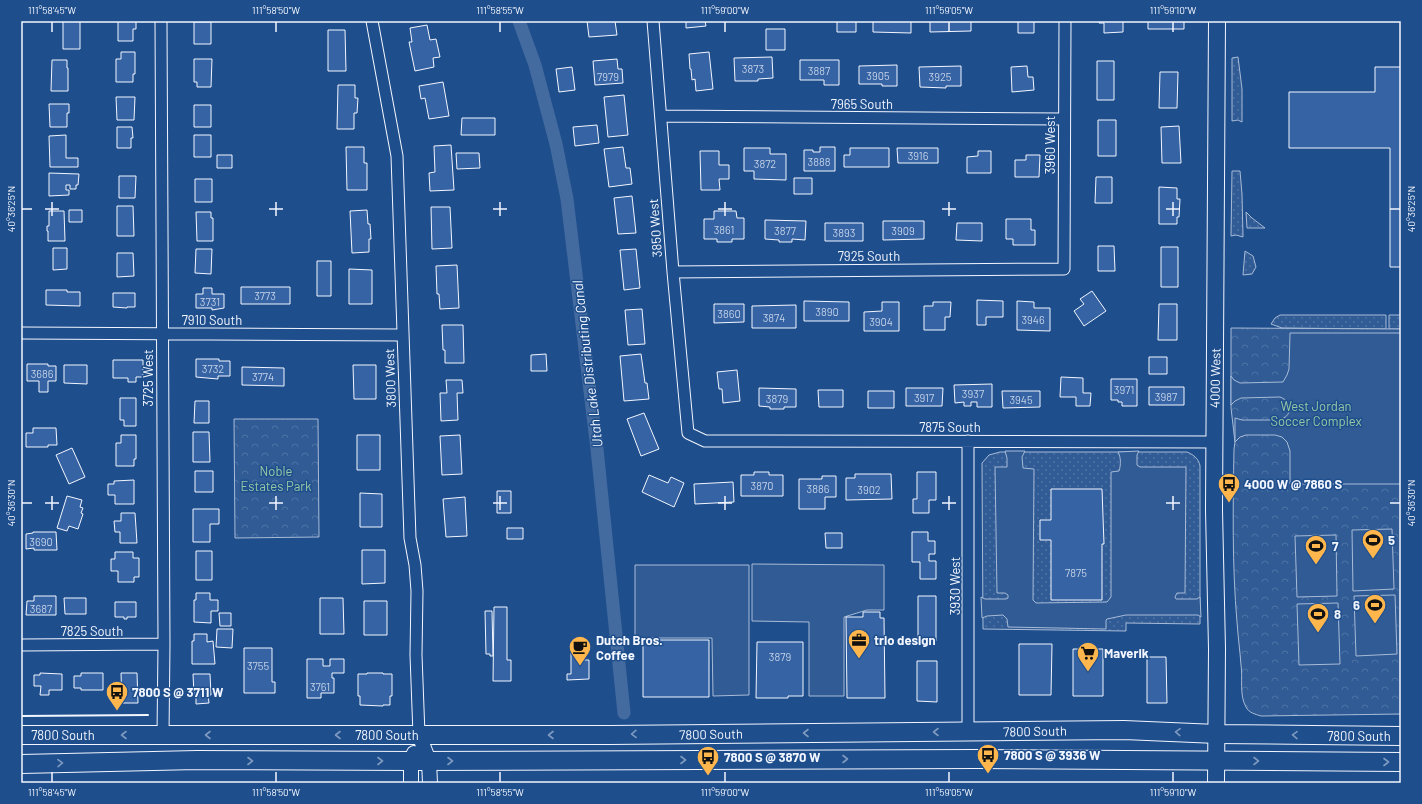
<svg xmlns="http://www.w3.org/2000/svg" width="1422" height="804" viewBox="0 0 1422 804" font-family="Barlow,sans-serif">
	<defs>
		<pattern id="grass-dots" width="8" height="8" patternUnits="userSpaceOnUse"><rect width="8" height="8" fill="#305b95"/><path d="M2 2h.1M6 6h.1" fill="none" stroke="#4e73a5" stroke-width="1.8" stroke-linecap="round"/></pattern>
		<pattern id="park-crowns" width="20" height="18" patternUnits="userSpaceOnUse"><rect width="20" height="18" fill="#305b95"/><path d="M2 6a3 3 0 1 1 6 0M12 15a3 3 0 1 1 6 0" fill="none" stroke="#4e73a5"/></pattern>
	</defs>
	<rect width="100%" height="100%" fill="#1f4e8c"/>
	<!-- grass -->
	<path fill="url(#grass-dots)" stroke="#a8bbd7" d="M1238 57 1242 89V122L1238 120 1232 121V58Z
		M1232 171H1240L1242 194 1243 237 1236 235 1231 236Z
		M1246 212 1252 218 1265 228H1247Z
		M1245 251 1253 256 1256 267 1252 274 1243 275Z
		M1280 315H1386V329L1282 328 1271 324 1275 318Z
		M1389 315H1401V329H1389Z
		M1000 452H1187C1194 455 1199 459 1200 466V624L1126 623V631L983 629 982 463 989 455Z"/>
	<!-- park -->
	<path fill="url(#park-crowns)" stroke="#a8bbd7" d="M1231 328 1401 329V714L1261 716C1255 714 1249 713 1246 707 1239 695 1243 678 1241 665 1240 651 1238 637 1237 622 1232 565 1233 506 1234 449L1235 442 1231 408Z
		M234 419H318L319 537 235 538Z"/>
	<!-- pitch -->
	<path fill="#305b95" stroke="#a8bbd7" d="M1290 333H1401V484H1290V451L1287 442 1282 437 1275 435H1246L1240 437 1235 442V418L1242 420H1279C1292 417 1294 402 1280 397L1241 398 1235 401 1231 405V376L1234 380 1240 383 1283 382 1287 375 1289 369Z
		M1005 451H1025L1022 457 1023 468 1034 469 1033 600 1036 603 1107 602 1111 597V472L1119 471C1121 465 1121 457 1118 452L1139 451 1137 455V465L1140 467H1186L1185 593H1177L1175 597 1176 599H1197L1200 597 1201 617 1198 615H1126L1107 619 1106 620V629L1008 627 1007 619 1003 615 987 616 982 618 981 597 985 599H1006L1008 598V595L1005 593H997L995 467H1007V458Z
		M1392 529 1394 589 1353 591 1352 530Z
		M1336 535 1337 596 1297 597 1295 536Z
		M752 564 884 565V610H867L844 617V696H809V622L752 621Z
		M635 565H749V695L713 696 712 638H635Z
		M1395 595 1397 654 1356 656 1354 596Z
		M1338 603 1340 664 1299 665 1297 604Z"/>
	<g fill="none" stroke-linecap="round" stroke-linejoin="round">
		<!-- canal -->
		<path stroke="#446ba0" stroke-width="13" d="M519 21 535 65 556 144 567 199 597 449 624 713"/>
	</g>
	<!-- building -->
	<path fill="#3563a3" stroke="#f2f6ff" d="M63 21H80V49H63Z
		M118 21H136V29H133V41H118Z
		M587 21H615L617 35 589 37Z
		M686 21H705L706 26 686 28Z
		M837 21H856V32H837Z
		M873 21H911V33L873 32Z
		M930 21H971V31L930 32Z
		M1018 21H1034V33H1018Z
		M1099 21H1123V32L1104 33V23H1099Z
		M1148 21H1184V29H1148Z
		M194 22H211V44H194Z
		M427 25 430 40 436 39 440 57 433 58 434 67 415 71 409 42H412L410 28Z
		M766 29H785V50H766Z
		M328 30H345L346 71H328Z
		M121 52H135V74H133V82H116V59H121Z
		M709 52 713 89 696 91 695 79 692 80 691 69H690L689 54Z
		M772 57 773 78 758 79V81H735L734 58Z
		M194 59H212L211 87H197V82H194Z
		M617 59 618 69H622L623 83 595 85 593 61Z
		M52 60H67V68H68V91H51Z
		M800 60H839V85H824V80H800Z
		M1097 61H1114V100H1097Z
		M897 65V86H882V84H859V66Z
		M961 66V86H946V88L920 87 919 67Z
		M1027 66 1028 77H1033L1034 90 1012 92 1011 67Z
		M572 67 575 90 559 92 556 69Z
		M1375 67H1401V267H1390V148H1289V92H1375Z
		M1160 72H1178L1177 108H1159Z
		M443 82 449 116 429 119 425 98 421 99 419 86Z
		M338 85H355V98H358L357 113H354V129H337Z
		M624 95 628 135 608 137 604 97Z
		M116 97H135L134 120H117Z
		M49 104H69V113H67V127H50Z
		M194 105H211V127H194Z
		M462 118H495V135H461Z
		M1098 120H1116V156H1098Z
		M597 125 599 143 575 146 573 127Z
		M1179 126 1181 163H1162L1161 127Z
		M117 127H132L133 138H131V148H117Z
		M66 135V158H78V167H50L49 136Z
		M194 135H211V157H194Z
		M451 145 454 190 430 191 429 173 435 172 434 146Z
		M346 147H364V163H367V190H347Z
		M623 147 626 168H630L632 184 609 187 604 149Z
		M820 147H835V171H804V150H813V152H820Z
		M744 148H770V154H786V180L754 179V171H744Z
		M850 148H889V167H844V155H850Z
		M897 148H938V163H898Z
		M700 151H719V165H729V179H719L720 190H701Z
		M978 151H991V173H967V157L978 156Z
		M456 153H479L480 168 457 169Z
		M217 155H232V168H217Z
		M1026 155H1040L1039 177H1015V160H1026Z
		M49 173 79 174 78 185H76V189H70V185H66V190H69V195L49 196Z
		M119 176H136L135 198H119Z
		M1096 177H1112V203H1095Z
		M794 178H812V194H794Z
		M195 179H212V202H195Z
		M1159 187 1177 188V199H1180L1179 217H1177V224H1159Z
		M632 196 636 233 618 234 614 198Z
		M117 206H133L134 236H117Z
		M431 207H450L452 248 432 249Z
		M69 210H82V222H69Z
		M367 210 368 224H370L371 239H369V252L352 253 350 211Z
		M49 211H64L65 241H48V231H47V226H49Z
		M714 211H736L737 218H744V239H732V242H717V239H704V219H714Z
		M196 212H211V218H213V241H197Z
		M1006 219H1031V230H1035V245H1013V239H1006Z
		M765 220 806 221 805 240 792 239V242H779V240L765 239Z
		M883 221H924V239L883 240Z
		M825 223H863V241H825Z
		M957 223H982V241L956 240Z
		M1098 246H1114L1115 271H1098Z
		M1161 247H1178V287H1161Z
		M53 248H67V269L53 270Z
		M196 249H212L211 274 195 273Z
		M636 249 640 288 624 290 620 250Z
		M117 253H133L134 276 117 277Z
		M317 261H331V296H317Z
		M457 265 459 308 440 309 439 294H437L436 266Z
		M349 269 372 270V304H349Z
		M241 287H290V304H241Z
		M203 288H212V294H224V308L212 310V308H196V294H203Z
		M46 290H67V292H80V306L46 305Z
		M1092 291 1106 311 1084 326 1074 311 1084 304 1080 299Z
		M113 293H135V307H127V308L113 307Z
		M977 300 1003 301V317H986V325H977Z
		M804 301 849 302V321H804Z
		M1017 301 1034 302V308H1050V331L1017 330Z
		M882 302H899V331H864V312L882 311Z
		M933 302H951L950 317H945V330H924V306H933Z
		M714 304H744V322L714 323Z
		M1159 304H1177V340H1158Z
		M796 305V328H752V306Z
		M642 309 645 344 628 345 625 310Z
		M442 325H463L464 363H445V350H443Z
		M546 354 547 371H531V355Z
		M641 354 645 383H647L649 399 624 401 620 356Z
		M1149 357H1167V374H1149Z
		M196 359H219V361H230V376H218V379L196 377Z
		M113 360H143V377H136V382H128V378H113Z
		M27 364H48V366H56V381H48V392H39V381H27Z
		M64 365H87V384L64 383Z
		M353 365H376V399H354Z
		M242 367 284 368V386L242 385Z
		M737 370 740 401 723 403 722 389H719L717 372Z
		M1061 377 1083 378V393H1091L1090 406H1076V397H1060Z
		M1111 379H1137V406H1122V402H1118V400H1111Z
		M446 380H462L463 393H457L458 420 441 421 440 393H447Z
		M992 384V407H977V402H971V406H964V402L955 403 954 385Z
		M1149 387H1184V405H1149Z
		M759 388 796 389V407H784V409H770V407L759 406Z
		M906 388H943L942 406H906Z
		M818 390H843V407H819Z
		M868 391H894V408H868Z
		M1002 391H1040V407L1003 408Z
		M120 398H136V426H124V420H120Z
		M195 401H209V423H194Z
		M644 413 659 449 641 456 627 419Z
		M33 428H56L57 445H48V447H26V433H33Z
		M193 432H209L210 462H193Z
		M121 435H136V459H134V466H116V443H121Z
		M357 435H380V470H357Z
		M460 435 462 474 442 475 440 436Z
		M72 448 85 477 69 484 56 455Z
		M195 471H213V492H195Z
		M754 472H769V475H783V496H741V475H754Z
		M917 472H936V500H929V513H913V499H917Z
		M855 474H891L892 499 846 500V478H855Z
		M649 475 668 483 671 477 684 483 674 507 642 492Z
		M822 476H836V497H825V509H799V479H822Z
		M134 480V504H115V495H108V484H114V481Z
		M733 482 734 502 695 504 694 484Z
		M1051 489H1102L1104 544H1102V600H1051V540H1040V520H1051Z
		M497 491H511V513H497Z
		M360 493 382 494V527H360Z
		M67 496 82 500 80 507 83 508 81 513 83 514 78 529 69 526 67 531 57 528Z
		M465 497 467 536 446 537 443 499Z
		M193 509H219V524H210V542H193Z
		M121 513H135L137 543H120V532H115L114 521H121Z
		M507 528H523V539H507Z
		M33 532H56L57 550H34V548L26 549V534L33 533Z
		M912 532H928V541H935V554H929V561H936V579H920V562H912Z
		M825 533H842V548H826Z
		M362 550H385V583L362 584Z
		M196 551H212V580H196Z
		M115 552H133V558H139V577H134V582H118V571H111V559H115Z
		M196 593H210V600H218V611H211V623L194 622V600H196Z
		M34 596H56V615H26L27 601H34Z
		M918 596H936V641H918Z
		M64 598H86V614H65Z
		M320 598H343L344 634H320Z
		M364 601H387V635H364Z
		M115 602H136V617H127V619H124V617H115Z
		M494 607H507V660H511V681H493Z
		M485 611H492L493 656H490V654H486Z
		M863 612H880V618H884L885 698H847L846 617H863Z
		M219 613H231V626H220Z
		M217 629H233L232 648 216 647Z
		M194 634H207V642L213 641 215 664H192V641H194Z
		M643 640H709V697H643Z
		M757 642H803V696H788V698H756Z
		M1019 644H1052L1051 695H1019Z
		M244 648H272V682H275V693H244Z
		M1073 649H1103V696H1073Z
		M571 653H583L582 660H589V679L567 680V674H571Z
		M1147 657H1166L1167 703H1147Z
		M307 659H323V666H330V659H344V673H332V678H334V693H321V698H307Z
		M917 661H937V702L917 701Z
		M40 673 62 674V690H49V695H40L41 686H34V675H40Z
		M81 673H103V690H81V688H74V676H81Z
		M121 673H137L138 703H122Z
		M367 673H383V674H392V696H390V705H383V706L360 705V696H358V674H367Z
		M193 674H210L211 695H208L209 703 196 704V695H194Z"/>
	<g fill="none" stroke-linecap="round" stroke-linejoin="round">
		<!-- minor casing -->
		<g stroke="#f2f6ff" stroke-width="13">
			<path id="minor" d="M161 21 164 644 163 735
				M372 21 397 156 410 538 415 565 417 591 416 655 419 735
				M653 21 673 272 688 433 705 441 1214 442
				M661 116 1064 119
				M673 272 1064 269 1065 21
				M21 333 402 335
				M968 441V732
				M21 645 164 644"/>
		</g>
		<!-- tertiary casing -->
		<g stroke="#f2f6ff" stroke-width="16">
			<path id="tertiary" d="M419 735 429 761 430 783
				M411 783V761L414 753"/>
		</g>
		<!-- secondary casing -->
		<g stroke="#f2f6ff" stroke-width="18">
			<path id="secondary" d="M1216 783 1217 649 1214 510 1217 21"/>
		</g>
		<!-- primary casing -->
		<g stroke="#f2f6ff" stroke-width="20">
			<path id="primary" d="M21 735H610L1124 730 1217 734 1401 736
				M21 764 197 760 411 761 976 759 1401 762"/>
		</g>
		<!-- minor -->
		<use href="#minor" stroke="#1f4e8c" stroke-width="11"/>
		<!-- tertiary -->
		<use href="#tertiary" stroke="#1f4e8c" stroke-width="14"/>
		<!-- secondary -->
		<use href="#secondary" stroke="#1f4e8c" stroke-width="16"/>
		<!-- primary -->
		<use href="#primary" stroke="#1f4e8c" stroke-width="18"/>
		<!-- wall -->
		<path stroke="#f2f6ff" stroke-width="2" d="M21 716 148 715"/>
	</g>
	<!-- one-way arrows -->
	<defs><path id="oneway-chevron" d="M-2-3.5L2.5 0L-2 3.5" fill="none" stroke-width="1.6" stroke-linecap="round" stroke-linejoin="round"/></defs>
	<g stroke="#7e9ac0">
		<use href="#oneway-chevron" transform="translate(936 732) rotate(180)"/>
		<use href="#oneway-chevron" transform="translate(1178 732) rotate(-177)"/>
		<use href="#oneway-chevron" transform="translate(806 733) rotate(180)"/>
		<use href="#oneway-chevron" transform="translate(634 734) rotate(179)"/>
		<use href="#oneway-chevron" transform="translate(124 735) rotate(180)"/>
		<use href="#oneway-chevron" transform="translate(208 735) rotate(-180)"/>
		<use href="#oneway-chevron" transform="translate(338 735) rotate(-180)"/>
		<use href="#oneway-chevron" transform="translate(551 735) rotate(180)"/>
		<use href="#oneway-chevron" transform="translate(1295 735) rotate(-179)"/>
		<use href="#oneway-chevron" transform="translate(845 759)"/>
		<use href="#oneway-chevron" transform="translate(683 760)"/>
		<use href="#oneway-chevron" transform="translate(250 761)"/>
		<use href="#oneway-chevron" transform="translate(380 761)"/>
		<use href="#oneway-chevron" transform="translate(450 761)"/>
		<use href="#oneway-chevron" transform="translate(1256 761)"/>
		<use href="#oneway-chevron" transform="translate(1386 762)"/>
		<use href="#oneway-chevron" transform="translate(60 763) rotate(-1)"/>
	</g>
	<!-- ticks -->
	<path fill="none" stroke="#f2f6ff" stroke-width="1.5" d="M52 22V32M276 22V32M500 22V32M725 22V32M949 22V32M1173 22V32M52 202V216M276 202V216M500 202V216M725 202V216M949 202V216M1173 202V216M22 209H32M45 209H59M269 209H283M493 209H507M718 209H732M942 209H956M1166 209H1180M1390 209H1400M52 496V510M276 496V510M500 496V510M725 496V510M949 496V510M1173 496V510M22 503H32M45 503H59M269 503H283M493 503H507M718 503H732M942 503H956M1166 503H1180M1390 503H1400M52 772V782M276 772V782M500 772V782M725 772V782M949 772V782M1173 772V782"/>
	<!-- icons -->
	<defs>
		<g id="bus-pin" transform="scale(1.15)"><path d="M0 17L-7.5 6A9.5 9.5 0 1 1 7.5 6Z" fill="#ffb74d" stroke="#1f4e8c"/><path d="M-5-6H5V4H4V6H2V4H-2V6H-4V4H-5ZM-3.5-4V0h7V-4ZM-3.5 1.2v1.5H-2V1.2ZM2 1.2v1.5H3.5V1.2Z" fill="#111"/></g>
		<g id="stadium-pin" transform="scale(1.15)"><path d="M0 17L-7.5 6A9.5 9.5 0 1 1 7.5 6Z" fill="#ffb74d" stroke="#1f4e8c"/><path d="M0-5a6.5 5 0 1 0 0 10a6.5 5 0 1 0 0-10ZM-3.5-1.8h7v3.6h-7Z" fill="#111"/></g>
		<g id="office-pin" transform="scale(1.15)"><path d="M0 17L-7.5 6A9.5 9.5 0 1 1 7.5 6Z" fill="#ffb74d" stroke="#1f4e8c"/><path d="M-6-3h4V-5.5h4V-3h4V5H-6ZM-1-4.5V-3h2v-1.5ZM-6 0V1H6V0Z" fill="#111"/></g>
		<g id="cafe-pin" transform="scale(1.15)"><path d="M0 17L-7.5 6A9.5 9.5 0 1 1 7.5 6Z" fill="#ffb74d" stroke="#1f4e8c"/><path d="M-5.5-4.5H6V0H3Q3 3.5 0 3.5H-2.5Q-5.5 3.5-5.5 0ZM3-3.2v2h1.7v-2ZM-6 4.5H4V6H-6Z" fill="#111"/></g>
		<g id="supermarket-pin" transform="scale(1.15)"><path d="M0 17L-7.5 6A9.5 9.5 0 1 1 7.5 6Z" fill="#ffb74d" stroke="#1f4e8c"/><path d="M-6-5.5h2.5l.6 2H6L4.5 2H-2.5L-4.4-4H-6ZM-1.5 3.2a1.3 1.3 0 1 0 .1 0ZM3 3.2a1.3 1.3 0 1 0 .1 0Z" fill="#111"/></g>
	</defs>
	<g fill-rule="evenodd">
		<use href="#bus-pin" x="1229" y="484"/>
		<use href="#stadium-pin" x="1373" y="540"/>
		<use href="#stadium-pin" x="1316" y="546"/>
		<use href="#stadium-pin" x="1375" y="605"/>
		<use href="#stadium-pin" x="1318" y="614"/>
		<use href="#office-pin" x="859" y="640"/>
		<use href="#cafe-pin" x="580" y="647"/>
		<use href="#supermarket-pin" x="1088" y="653"/>
		<use href="#bus-pin" x="117" y="692"/>
		<use href="#bus-pin" x="988" y="755"/>
		<use href="#bus-pin" x="708" y="757"/>
	</g>
	<g text-anchor="middle" dominant-baseline="central" stroke-width="3" stroke-linejoin="round" paint-order="stroke">
		<!-- number labels -->
		<g font-size="11" fill="#c3d1e8">
			<text x="753" y="68">3873</text>
			<text x="819" y="70">3887</text>
			<text x="878" y="75">3905</text>
			<text x="608" y="76">7979</text>
			<text x="940" y="76">3925</text>
			<text x="918" y="155">3916</text>
			<text x="819" y="161">3888</text>
			<text x="765" y="163">3872</text>
			<text x="724" y="229">3861</text>
			<text x="785" y="230">3877</text>
			<text x="903" y="230">3909</text>
			<text x="844" y="232">3893</text>
			<text x="265" y="295">3773</text>
			<text x="210" y="301">3731</text>
			<text x="827" y="311">3890</text>
			<text x="729" y="313">3860</text>
			<text x="774" y="317">3874</text>
			<text x="1033" y="319">3946</text>
			<text x="881" y="321">3904</text>
			<text x="213" y="368">3732</text>
			<text x="42" y="373">3686</text>
			<text x="263" y="376">3774</text>
			<text x="1124" y="389">3971</text>
			<text x="973" y="393">3937</text>
			<text x="1166" y="396">3987</text>
			<text x="924" y="397">3917</text>
			<text x="777" y="398">3879</text>
			<text x="1021" y="399">3945</text>
			<text x="762" y="485">3870</text>
			<text x="818" y="488">3886</text>
			<text x="869" y="489">3902</text>
			<text x="41" y="541">3690</text>
			<text x="1076" y="572">7875</text>
			<text x="41" y="608">3687</text>
			<text x="780" y="656">3879</text>
			<text x="258" y="665">3755</text>
			<text x="320" y="686">3761</text>
		</g>
		<!-- street labels -->
		<g font-size="13" fill="#f2f6ff" stroke="#1f4e8c">
			<text x="862" y="104">7965 South</text>
			<text transform="translate(1050 145) rotate(-90)">3960 West</text>
			<text transform="translate(655 228) rotate(-94)">3850 West</text>
			<text x="869" y="256">7925 South</text>
			<text x="212" y="320">7910 South</text>
			<text transform="translate(148 378) rotate(-90)">3725 West</text>
			<text transform="translate(390 378) rotate(-92)">3800 West</text>
			<text transform="translate(1215 378) rotate(-89)">4000 West</text>
			<text x="950" y="427">7875 South</text>
			<text transform="translate(955 586) rotate(-90)">3930 West</text>
			<text x="92" y="631">7825 South</text>
			<text transform="translate(1035 731) rotate(-1)">7800 South</text>
			<text transform="translate(711 734) rotate(-1)">7800 South</text>
			<text x="63" y="735">7800 South</text>
			<text x="387" y="735">7800 South</text>
			<text x="1359" y="736">7800 South</text>
		</g>
		<!-- park labels -->
		<g font-size="13" fill="#97c8a6" stroke="#1f4e8c">
			<text x="1316" y="406">West Jordan<tspan x="1316" dy="15">Soccer Complex</tspan></text>
			<text x="276" y="471">Noble<tspan x="276" dy="15">Estates Park</tspan></text>
		</g>
		<!-- poi labels -->
		<g font-size="13" font-weight="bold" fill="#f2f6ff" stroke="#1f4e8c" text-anchor="start">
			<text x="1244" y="484">4000 W @ 7860 S</text>
			<text x="1388" y="540">5</text>
			<text x="1332" y="546">7</text>
			<text x="1360" y="605" text-anchor="end">6</text>
			<text x="1334" y="614">8</text>
			<text x="596" y="640">Dutch Bros.<tspan x="596" dy="15">Coffee</tspan></text>
			<text x="874" y="640">trio design</text>
			<text x="1104" y="653">Maverik</text>
			<text x="132" y="692">7800 S @ 3711 W</text>
			<text x="1004" y="755">7800 S @ 3936 W</text>
			<text x="724" y="757">7800 S @ 3870 W</text>
		</g>
		<!-- water labels -->
		<g font-size="14" font-style="italic" fill="#f2f6ff" stroke="#1f4e8c">
			<text transform="translate(587 364) rotate(-97)">Utah Lake Distributing Canal</text>
		</g>
	</g>
	<!-- border -->
	<rect width="1422" height="804" fill="none" stroke="#1f4e8c" stroke-width="44"/>
	<rect x="22" y="22" width="1378" height="760" fill="none" stroke="#f2f6ff" stroke-width="1.5"/>
	<g font-size="10" text-anchor="middle" fill="#f2f6ff">
		<text x="52" y="14">111°58'45"W</text>
		<text x="276" y="14">111°58'50"W</text>
		<text x="500" y="14">111°58'55"W</text>
		<text x="725" y="14">111°59'00"W</text>
		<text x="949" y="14">111°59'05"W</text>
		<text x="1173" y="14">111°59'10"W</text>
		<text transform="translate(1411 209) rotate(-90)" y="4">40°36'25"N</text>
		<text transform="translate(11 209) rotate(-90)" y="4">40°36'25"N</text>
		<text transform="translate(1411 503) rotate(-90)" y="4">40°36'30"N</text>
		<text transform="translate(11 503) rotate(-90)" y="4">40°36'30"N</text>
		<text x="52" y="796">111°58'45"W</text>
		<text x="276" y="796">111°58'50"W</text>
		<text x="500" y="796">111°58'55"W</text>
		<text x="725" y="796">111°59'00"W</text>
		<text x="949" y="796">111°59'05"W</text>
		<text x="1173" y="796">111°59'10"W</text>
	</g>
</svg>
